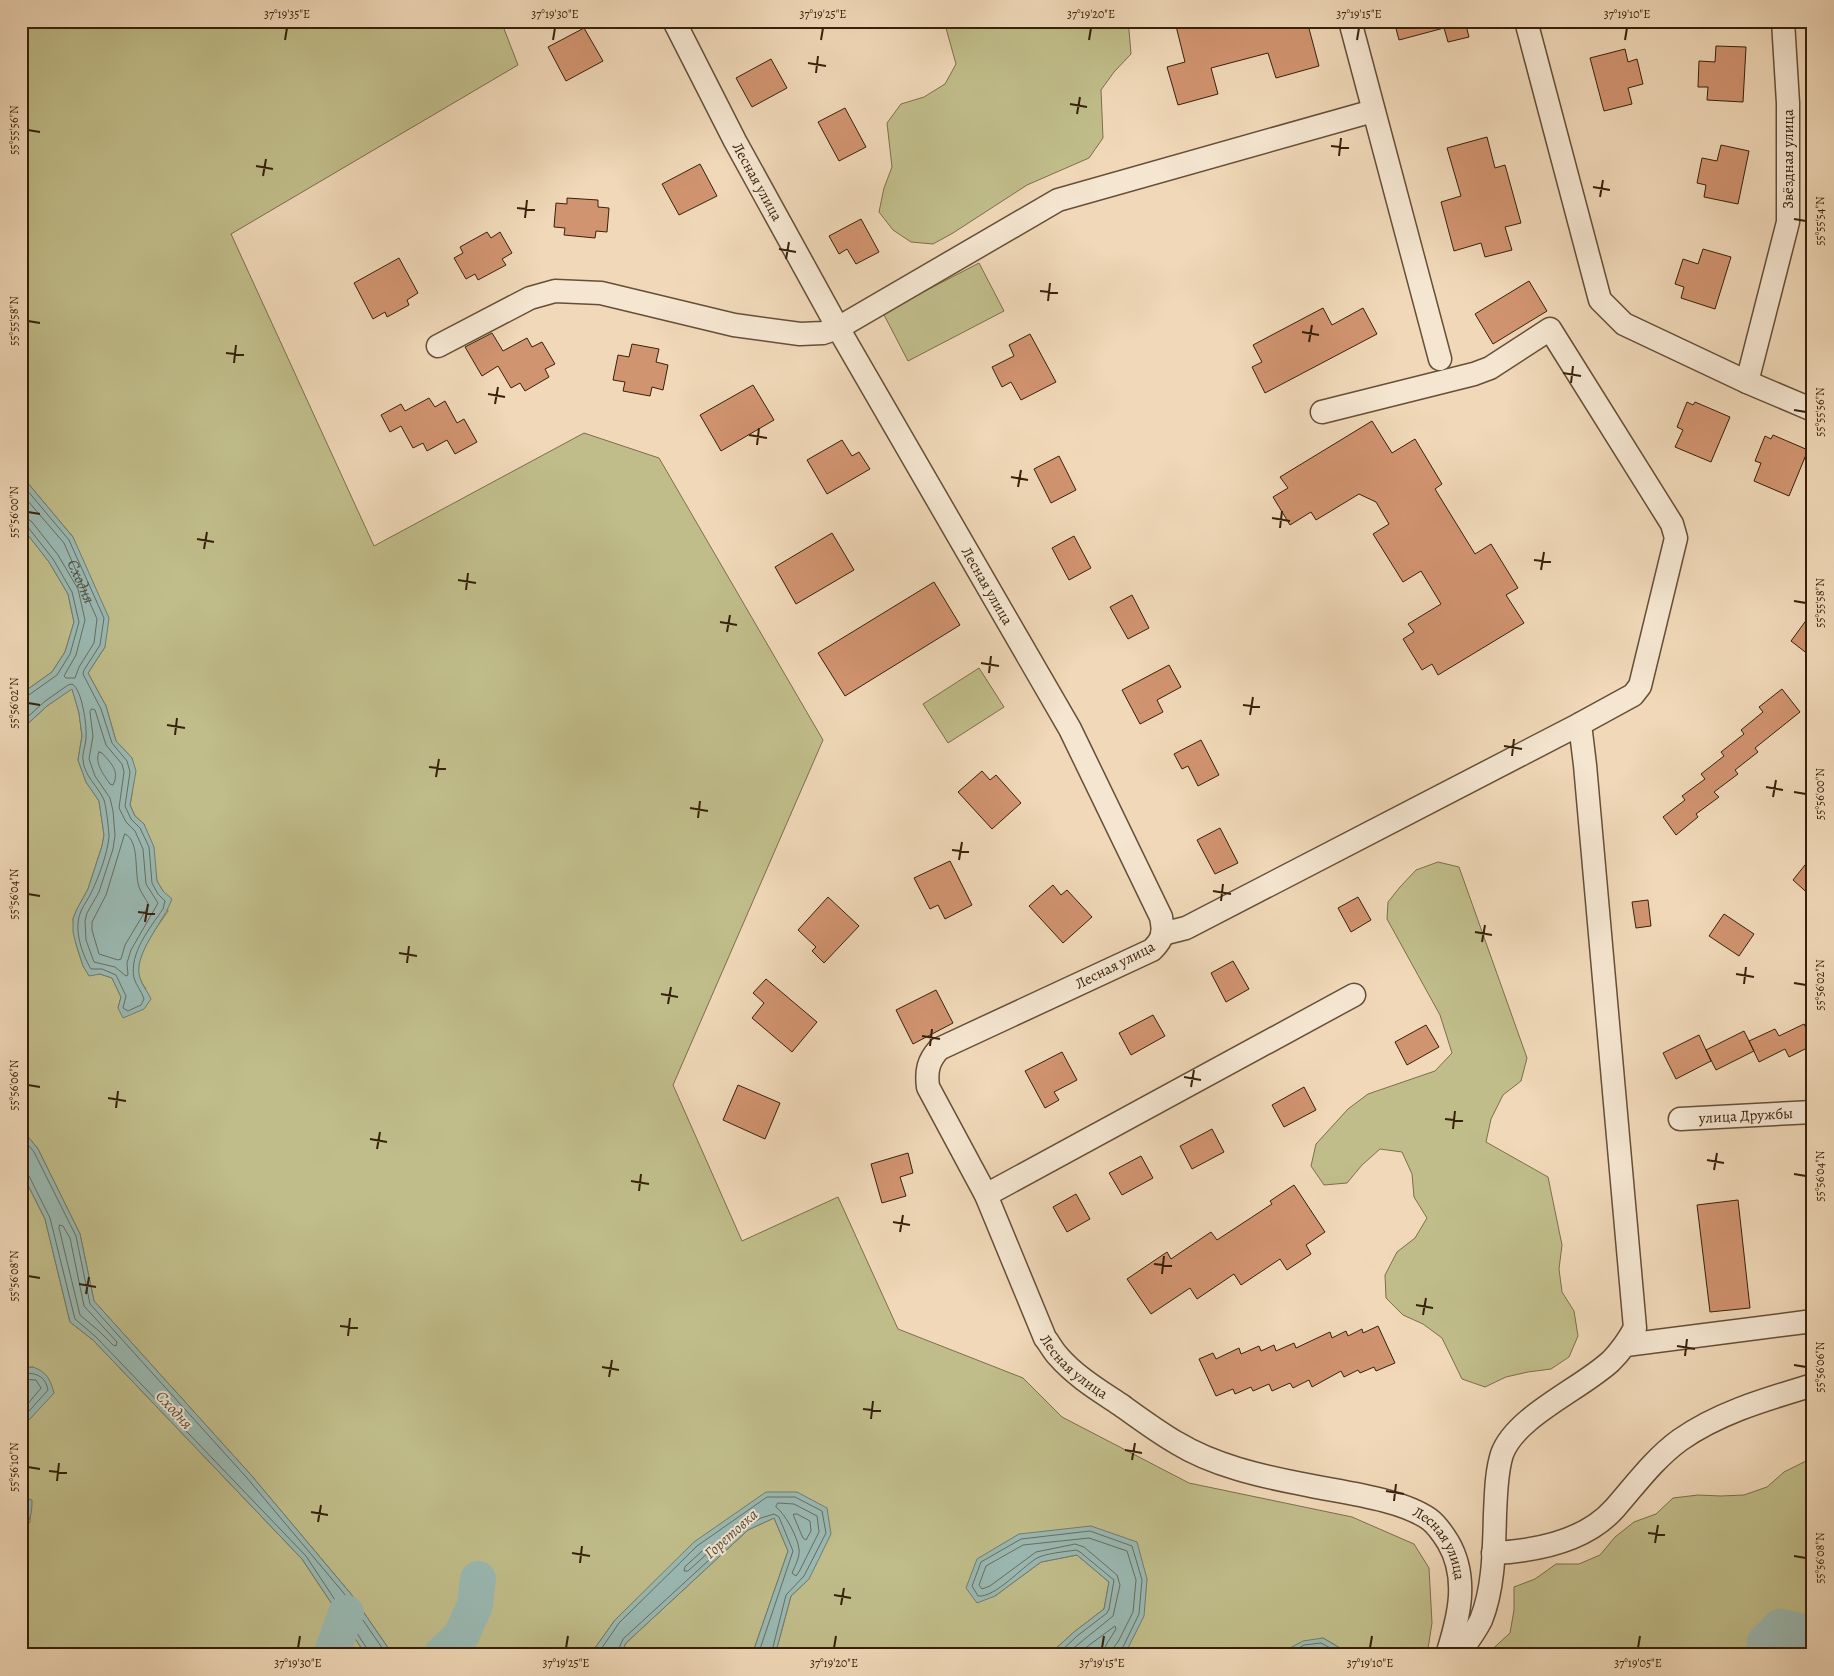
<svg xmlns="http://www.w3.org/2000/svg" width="1834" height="1676" viewBox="0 0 1834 1676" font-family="Alegreya,serif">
	<rect width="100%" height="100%" fill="#f0d8b8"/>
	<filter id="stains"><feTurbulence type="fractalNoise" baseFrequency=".004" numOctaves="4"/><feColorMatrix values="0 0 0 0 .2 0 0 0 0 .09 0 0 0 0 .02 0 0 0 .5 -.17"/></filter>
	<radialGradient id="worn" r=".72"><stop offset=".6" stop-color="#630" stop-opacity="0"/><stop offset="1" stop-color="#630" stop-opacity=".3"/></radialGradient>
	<!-- green -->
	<path fill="#c0bd8a" stroke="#7c6f4a" d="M21 21H501L518 65 231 234 374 546 584 433 659 458 823 740 673 1085 742 1241 838 1197 898 1329 1023 1378 1062 1417 1189 1483 1352 1517 1414 1544 1429 1568 1432 1623 1427 1655H1352L1323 1638 1277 1655H1116L1126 1652 1147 1579 1019 1534 995 1596 1041 1562 1077 1555 1109 1582 1104 1609 1074 1632 1053 1651 1052 1655H931L923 1652 892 1653 889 1655H775L791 1596 809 1579 797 1492 615 1620 590 1655H393L351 1594 251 1475 94 1301 80 1234 38 1149 21 1128V730L47 706 72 688 79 713 82 736 78 760 86 782 99 801 104 835 102 846 88 889 77 909 73 919 76 944 83 966 89 975 100 974 112 978 121 997 118 1008 146 989C144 986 141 982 140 979 132 959 157 927 168 911L163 891 157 881 144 824 135 816 130 805 132 794V758L116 741 106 706 88 673 105 647 73 537 21 475Z
		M944 21H1125L1129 30 1131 54 1114 72 1101 90 1103 138 1089 158 1027 185 953 233 933 244 911 242 893 230 879 212 884 188 892 167 887 123 901 104 924 97 945 84 956 64Z
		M979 263 1004 311 908 361 883 313Z
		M21 526 49 562 68 594 74 622 65 652 52 672 21 694Z
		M979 668 1004 707 948 743 923 704Z
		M1438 862 1459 867 1527 1058 1521 1081 1503 1095 1491 1119 1486 1142 1548 1177 1562 1245 1559 1269 1562 1292 1574 1311 1578 1336 1569 1357 1551 1369 1528 1372 1506 1377 1485 1387 1462 1379 1442 1338 1423 1324 1403 1315 1386 1298 1385 1275 1397 1252 1415 1238 1427 1218 1414 1197 1412 1174 1402 1152 1380 1149 1362 1165 1347 1183 1324 1185 1311 1166 1316 1144 1348 1109 1368 1094 1435 1071 1452 1053 1440 1015 1387 919 1388 902 1400 887 1416 870Z
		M21 1171 45 1219 70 1322 93 1340 302 1559 366 1655H21V1530L30 1522 31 1500 21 1497V1426L30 1419 37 1410 33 1367 21 1368Z
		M1806 1461 1813 1462V1655H1486L1510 1633 1514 1610V1587L1535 1579 1556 1564H1579L1600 1555 1615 1537 1634 1522 1656 1514 1673 1498 1698 1495 1721 1496 1744 1495 1767 1487 1784 1472Z
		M774 1518 788 1551 752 1655H620L626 1643 748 1530Z"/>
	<!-- water -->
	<path fill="#9ab9b3" stroke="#727c6f" d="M21 475 73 537 109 618 105 647 88 673 106 706 116 741 132 758 136 771 130 805 135 816 144 824 154 847 157 881 163 891 172 899C164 922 132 955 140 978 142 985 148 992 151 999L144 1009 123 1018 118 1008 121 997 112 978 100 974 89 976 83 966 76 944 73 932V919L77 909 88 889 102 846 104 835 99 801 86 782 78 760 82 736 79 713 72 689 47 706 21 730V694L52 672 65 652 74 622 68 594 49 562 21 526Z
		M21 1128 38 1149 80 1234 94 1301 251 1475 351 1594 393 1655H366L302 1559 93 1340 70 1322 45 1219 21 1171Z
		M33 1367C47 1372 50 1379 54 1393L30 1419 21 1426V1368Z
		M766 1492H797L827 1508 831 1534 809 1579 791 1596 775 1655H752L788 1551 774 1518 748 1530 626 1643 620 1655H590L615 1620 694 1542Z
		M21 1497 32 1500C32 1513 31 1521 21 1530Z
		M1091 1526 1137 1542 1147 1579 1144 1616 1126 1652 1116 1655H1052L1053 1651 1074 1632 1104 1609 1109 1582 1077 1555 1041 1562 995 1596 977 1603 966 1588 977 1559 1019 1534Z
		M1323 1638 1352 1655H1277L1303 1641Z"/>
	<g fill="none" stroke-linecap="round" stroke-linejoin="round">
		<!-- shore -->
		<g stroke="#686d5e" stroke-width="1">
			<path d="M21 483 69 540 104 618 100 645 84 670 83 674 101 709 112 743 127 761 130 772 125 806 131 819 140 828 149 847 152 883 158 894 165 901 163 909C150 928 129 953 134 978 136 985 142 992 144 999L141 1005 128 1011 123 1008 126 996 116 975 102 969H91C82 954 73 929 81 911 84 904 89 898 92 891 99 876 107 855 109 837 109 831 106 805 104 800 98 786 84 776 83 760 82 753 86 745 86 737 87 726 82 689 72 684L68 685 44 702 21 723"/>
			<path id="s1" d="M21 493 64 543 97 619 94 643 79 667 75 678H66L64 676 76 655 85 620 78 589 58 555 32 522 27 518 21 517"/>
			<path d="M21 524 27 526 53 559 72 592 79 622 70 654 57 675 26 697 21 698"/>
			<path d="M92 709 95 710 106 745 122 764 124 772 119 808 126 822 135 831 143 849 146 884 158 903 131 950 127 963 128 975 126 976 115 967 94 962 86 940 85 921 87 913 99 892 113 849 115 835 113 811 110 798 95 776 89 759 93 736 90 712Z"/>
			<path d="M99 752 102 753C111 763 120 771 113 785L110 784C104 775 94 763 99 752Z"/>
			<path d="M125 834C140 841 134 872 139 887 141 893 146 899 149 905L125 945 121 959 118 960 99 954 92 930V922L106 895Z"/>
			<path d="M21 1136 34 1152 76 1236 90 1304 247 1478 347 1597 387 1655"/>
			<path d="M21 1171 28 1174 50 1218 75 1319 96 1337 306 1556 368 1650 369 1655"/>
			<path d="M60 1225 63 1226 70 1238 84 1306 117 1342 116 1346 113 1345 100 1332 80 1315 59 1228Z"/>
			<path d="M21 1373C36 1373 45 1375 48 1390L21 1420"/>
			<path d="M21 1379 36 1380 41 1388 21 1412"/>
			<path d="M778 1503 794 1504 817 1516 819 1532 799 1572 796 1576 792 1573C795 1566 800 1557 799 1549 798 1538 785 1513 776 1507Z"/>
			<path d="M794 1514H797L810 1521 811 1531 806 1540 803 1538 794 1517Z"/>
			<path d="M707 1547 709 1549V1552L688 1571H684L685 1567Z"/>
			<path d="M597 1655 619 1623 697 1546 767 1497H795L822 1511 826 1533 804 1576 786 1595 771 1655"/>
			<path d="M616 1655 623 1639 745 1527 761 1518 774 1514 779 1517 793 1551 758 1655"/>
			<path d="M1057 1655 1077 1636 1107 1613 1109 1609 1114 1580 1080 1552 1076 1550C1064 1552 1047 1553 1037 1558 1022 1567 995 1598 978 1596L972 1586 981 1562 1021 1539 1090 1531 1132 1546 1142 1580 1139 1614 1123 1647 1119 1650 1118 1655"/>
			<path d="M1065 1655 1113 1616 1120 1585 1117 1575 1084 1547 1075 1544 1036 1552 990 1586 982 1589 979 1585 986 1566 1023 1545 1089 1538 1127 1551 1136 1580 1133 1612 1118 1642 1113 1648 1112 1655"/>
			<path d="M1076 1655 1115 1626 1116 1629 1106 1645 1104 1655"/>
			<path d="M1287 1655 1304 1645 1321 1643 1343 1655"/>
		</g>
		<!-- river -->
		<path stroke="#9ab9b3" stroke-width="36" d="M331 1655 346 1613
			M441 1655 461 1636 475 1605 478 1579
			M1764 1655 1765 1642 1780 1627 1813 1633"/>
	</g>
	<!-- building -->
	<path fill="#d19470" stroke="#37210a" d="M1192 21H1307L1319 66 1276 78 1268 53 1211 68 1218 94 1178 105 1167 67 1185 62 1176 26Z
		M1394 21H1465L1469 37 1448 42 1444 28 1399 40Z
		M584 28 603 61 566 81 548 47Z
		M1716 46 1746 47 1743 102 1707 100 1708 87H1698L1699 61 1715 62Z
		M1625 49 1628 62 1637 59 1643 84 1628 88 1632 104 1604 111 1590 58Z
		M771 59 787 88 752 107 736 78Z
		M845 108 866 147 839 161 818 122Z
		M1487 137 1495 168 1505 165 1521 223 1505 227 1512 250 1485 257 1481 243 1454 251 1441 202 1461 196 1447 148Z
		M1721 145 1749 151 1738 204 1704 197 1706 185 1697 183 1702 158 1717 161Z
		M700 164 717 196 679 215 662 184Z
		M567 198 598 200V207L609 208 607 232 596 231 595 238 564 235 565 228 554 227 556 203 567 204Z
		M861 219 879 252 856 264 847 249 839 254 829 236Z
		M487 232 491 238 500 232 512 253 502 259 506 265 478 280 475 274 466 279 454 258 463 253 460 247Z
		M1703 249 1731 257 1715 309 1681 298 1684 287 1675 284 1683 259 1698 264Z
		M399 258 418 293 407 300 409 305 387 317 385 312 373 319 354 283Z
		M1529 281 1547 311 1493 344 1475 314Z
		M1323 308 1332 325 1363 308 1377 334 1265 393 1252 367 1262 362 1253 345Z
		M492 333 503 351 527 338 532 347 542 342 555 364 545 369 549 377 525 391 520 383 511 388 498 366 482 376 465 347Z
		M1030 334 1056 382 1021 400 1011 382 1002 387 992 367 1014 356 1009 345Z
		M632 344 659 349 656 362 668 365 663 390 652 387 650 396 623 391 625 382 613 380 618 355 629 357Z
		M753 385 774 420 721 451 700 415Z
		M429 398 435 407 445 401 457 423 464 419 477 442 455 454 447 440 427 451 423 443 413 448 401 426 390 432 381 415 401 404 405 411Z
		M1687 402 1693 405 1695 402 1730 417 1711 462 1675 447 1683 430 1677 427Z
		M1372 421 1392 453 1415 439 1442 484 1435 489 1475 554 1491 544 1518 588 1506 595 1524 623 1438 675 1432 664 1422 670 1403 639 1414 632 1408 624 1441 604 1421 571 1403 582 1373 534 1389 524 1376 502 1359 494 1316 520 1311 512 1290 525 1273 497 1288 488 1280 477Z
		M1773 435 1808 450 1789 496 1754 481 1761 463 1755 461 1765 436 1771 439Z
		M842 440 852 456 859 452 870 469 827 494 807 460Z
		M1059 456 1076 490 1051 503 1034 469Z
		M832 533 854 570 796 604 775 567Z
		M1074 536 1091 568 1069 580 1052 548Z
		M934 582 960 625 845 696 818 653Z
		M1132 595 1149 628 1128 639 1110 607Z
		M1813 611V658L1791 641Z
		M1169 665 1181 687 1157 700 1163 712 1140 724 1122 690Z
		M1782 689 1800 712 1755 748 1758 752 1735 770 1738 774 1714 792 1719 797 1696 814 1698 817 1676 835 1663 817 1685 800 1682 796 1705 779 1701 774 1724 756 1721 752 1744 734 1741 730 1763 712 1759 707Z
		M1201 740 1219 775 1198 786 1188 766 1182 769 1174 754Z
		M982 771 990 780 996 775 1021 803 992 829 958 792Z
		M1220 828 1238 863 1215 874 1197 840Z
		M1813 855V898L1793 880Z
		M950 861 972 905 945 919 938 905 930 909 914 878Z
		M1053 885 1061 895 1067 890 1092 917 1063 943 1029 906Z
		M828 897 859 926 824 963 812 951 816 947 798 930Z
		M1358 897 1371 920 1351 932 1338 908Z
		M1648 900 1651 926 1636 928 1632 902Z
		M1724 914 1754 934 1739 956 1709 936Z
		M1233 961 1249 989 1226 1002 1211 973Z
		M766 979 817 1022 792 1052 752 1018 764 1003 753 993Z
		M936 990 953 1023 913 1044 896 1010Z
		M1153 1015 1165 1036 1131 1055 1119 1033Z
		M1804 1024 1807 1030 1813 1028V1045L1789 1057 1785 1049 1759 1062 1749 1041 1775 1029 1779 1036Z
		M1426 1025 1439 1047 1407 1065 1395 1042Z
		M1744 1031 1754 1051 1716 1070 1706 1050Z
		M1699 1035 1711 1061 1676 1079 1663 1053Z
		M1062 1052 1077 1080 1054 1092 1059 1100 1045 1108 1025 1071Z
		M738 1085 780 1103 765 1139 723 1120Z
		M1304 1087 1316 1110 1284 1127 1272 1105Z
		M1212 1129 1224 1152 1192 1169 1180 1146Z
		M908 1153 913 1173 900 1177 906 1196 882 1203 871 1164Z
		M1141 1156 1153 1178 1122 1195 1109 1173Z
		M1294 1185 1325 1232 1306 1245 1311 1254 1287 1270 1280 1259 1241 1285 1234 1274 1197 1299 1190 1288 1151 1314 1127 1279 1167 1252 1171 1259 1211 1232 1217 1240 1272 1204 1270 1201Z
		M1076 1194 1090 1219 1067 1232 1053 1207Z
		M1738 1200 1750 1308 1710 1312 1697 1205Z
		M1378 1326 1395 1363 1376 1371 1374 1367 1360 1373 1358 1370 1344 1377 1341 1371 1312 1387 1309 1380 1293 1388 1290 1383 1272 1391 1269 1384 1253 1391 1251 1387 1235 1394 1233 1389 1216 1396 1199 1359 1213 1353 1216 1359 1239 1348 1241 1354 1259 1346 1261 1351 1274 1345 1276 1351 1294 1343 1296 1348 1330 1332 1332 1338 1346 1331 1348 1336 1362 1329 1363 1333Z"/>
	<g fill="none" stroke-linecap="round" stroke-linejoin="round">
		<!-- minor casing -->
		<g stroke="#654f36" stroke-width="25">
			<g id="minor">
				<path id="s2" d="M674 21 735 141 838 328 1070 729 1161 917C1164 933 1164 938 1152 950L939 1049C928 1061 926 1071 928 1087L986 1195 1045 1338C1050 1344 1053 1351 1058 1356 1075 1376 1100 1391 1121 1405 1139 1418 1158 1432 1177 1443 1213 1465 1260 1476 1302 1484 1338 1492 1399 1498 1429 1519 1436 1524 1443 1534 1448 1542 1469 1578 1459 1617 1447 1655"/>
				<path d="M1350 21 1440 359"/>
				<path d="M1526 21 1600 300 1624 324 1747 382 1813 410"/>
				<path d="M438 346 530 298 555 291 601 293 734 325 800 334 823 333 838 328 1058 200 1373 111"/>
				<path d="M1747 382 1788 222V103L1783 21"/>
				<path d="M1322 412 1474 374 1490 368 1550 329 1672 524 1676 538 1640 686 1633 695 1580 724 1585 765 1635 1328C1628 1341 1621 1351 1611 1361 1581 1389 1516 1416 1502 1454 1496 1473 1496 1495 1495 1514 1494 1549 1494 1588 1481 1620 1475 1632 1466 1644 1458 1655"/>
				<path d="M1162 934 1186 928 1580 724"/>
				<path id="s3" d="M1680 1119 1813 1112"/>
				<path d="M986 1195 1354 995"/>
				<path d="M1626 1345 1813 1321"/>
				<path d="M1493 1553C1535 1551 1586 1541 1615 1508 1636 1484 1654 1459 1680 1440 1720 1412 1767 1399 1813 1385"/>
			</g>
		</g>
		<!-- minor -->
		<use href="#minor" stroke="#f5e6d1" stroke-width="22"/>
	</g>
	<!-- ticks -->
	<path fill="none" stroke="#37210a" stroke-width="2" d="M285 40 287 28M553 40 555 28M821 40 823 28M1089 40 1091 28M1357 40 1359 28M1625 40 1627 28M808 63 826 66M816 73 818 56M1070 104 1087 107M1077 114 1080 97M28 130 40 132M1331 146 1349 148M1339 156 1341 138M256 166 273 169M263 176 266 159M1593 187 1610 190M1600 197 1603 180M517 208 535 210M525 218 527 200M1794 219 1806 221M779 249 796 252M786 259 789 242M1040 291 1058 293M1048 301 1050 283M28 321 40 323M1302 332 1319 335M1309 342 1312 325M226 353 244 355M234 363 236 345M1563 373 1581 376M1571 383 1573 366M488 394 505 397M495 404 498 387M1794 410 1806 412M749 435 767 438M757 445 759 428M1011 477 1028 480M1018 487 1021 470M28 512 40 514M1272 518 1290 521M1280 528 1282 511M197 539 214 542M204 549 207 532M1534 560 1551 562M1541 570 1544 552M458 580 476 583M466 590 468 573M1794 601 1806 603M720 622 737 625M727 632 730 615M981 663 999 666M989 673 991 656M28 703 40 705M1243 705 1260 707M1250 715 1253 697M167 725 185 728M175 735 177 718M1504 746 1522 749M1512 756 1514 739M429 767 446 769M436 777 439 759M1766 787 1783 790M1794 792 1806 794M1773 797 1776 780M690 808 708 811M698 818 700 801M952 850 969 852M959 860 962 842M1213 891 1231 894M28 894 40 896M1221 901 1223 884M138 912 155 914M145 922 148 904M1475 932 1492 935M1482 942 1485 925M399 953 417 956M407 963 409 946M1736 974 1754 977M1794 983 1806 985M1744 984 1746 967M661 994 678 997M668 1004 671 987M922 1036 940 1039M930 1046 932 1029M1184 1077 1201 1080M28 1085 40 1087M1191 1087 1194 1070M108 1098 126 1101M116 1108 118 1091M1445 1119 1463 1121M1453 1129 1455 1111M370 1139 387 1142M377 1149 380 1132M1707 1160 1724 1163M1714 1170 1717 1153M1794 1174 1806 1176M631 1181 649 1184M639 1191 641 1174M893 1222 910 1225M900 1232 903 1215M1154 1264 1172 1266M1162 1274 1164 1256M28 1276 40 1278M79 1284 96 1287M86 1294 89 1277M1416 1305 1433 1308M1423 1315 1426 1298M340 1326 358 1328M348 1336 350 1318M1677 1346 1695 1349M1685 1356 1687 1339M1794 1365 1806 1367M602 1367 619 1370M609 1377 612 1360M863 1409 881 1411M871 1419 873 1401M1125 1450 1142 1453M1132 1460 1135 1443M28 1467 40 1469M49 1471 67 1473M57 1481 59 1463M1386 1491 1404 1494M1394 1501 1396 1484M311 1512 328 1515M318 1522 321 1505M1648 1533 1665 1535M1655 1543 1658 1525M572 1553 590 1556M1794 1556 1806 1558M580 1563 582 1546M834 1595 851 1598M841 1605 844 1588M298 1648 300 1636M566 1648 568 1636M834 1648 836 1636M1102 1648 1104 1636M1370 1648 1372 1636M1638 1648 1640 1636"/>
	<g text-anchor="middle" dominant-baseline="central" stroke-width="4" stroke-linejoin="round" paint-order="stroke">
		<!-- street labels -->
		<g font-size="15" fill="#37210a" stroke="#f5e6d1">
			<text transform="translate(1788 159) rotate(-90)">Звёздная улица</text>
			<text stroke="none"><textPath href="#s2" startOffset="181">Лесная улица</textPath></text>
			<text stroke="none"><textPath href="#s2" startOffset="646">Лесная улица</textPath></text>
			<text transform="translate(1115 965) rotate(-27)">Лесная улица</text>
			<text stroke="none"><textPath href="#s3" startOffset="66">улица Дружбы</textPath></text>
			<text stroke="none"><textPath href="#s2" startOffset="1651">Лесная улица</textPath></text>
			<text stroke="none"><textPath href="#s2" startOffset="2071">Лесная улица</textPath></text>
		</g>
		<!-- water labels -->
		<g font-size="16" font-style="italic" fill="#554f3d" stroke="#f5e6d1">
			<text stroke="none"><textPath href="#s1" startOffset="108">Сходня</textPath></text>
			<text transform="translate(174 1410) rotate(47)">Сходня</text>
			<text transform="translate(731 1534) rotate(-42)">Горетовка</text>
		</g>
	</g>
	<!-- margin -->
	<rect width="1834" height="1676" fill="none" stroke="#f0d8b8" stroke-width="55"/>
	<rect x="28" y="28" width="1778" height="1620" fill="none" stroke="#37210a" stroke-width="2"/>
	<g font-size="12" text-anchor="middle" fill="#37210a">
		<text x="287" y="18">37°19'35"E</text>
		<text x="555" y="18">37°19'30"E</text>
		<text x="823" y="18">37°19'25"E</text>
		<text x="1091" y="18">37°19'20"E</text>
		<text x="1359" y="18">37°19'15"E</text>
		<text x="1627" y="18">37°19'10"E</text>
		<text transform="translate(14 130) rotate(-90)" y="4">55°55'56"N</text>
		<text transform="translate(1820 221) rotate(-90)" y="4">55°55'54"N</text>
		<text transform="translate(14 321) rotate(-90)" y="4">55°55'58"N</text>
		<text transform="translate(1820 412) rotate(-90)" y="4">55°55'56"N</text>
		<text transform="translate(14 512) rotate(-90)" y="4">55°56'00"N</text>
		<text transform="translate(1820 603) rotate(-90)" y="4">55°55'58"N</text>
		<text transform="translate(14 703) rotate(-90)" y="4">55°56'02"N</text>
		<text transform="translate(1820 794) rotate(-90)" y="4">55°56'00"N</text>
		<text transform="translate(14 894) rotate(-90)" y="4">55°56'04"N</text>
		<text transform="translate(1820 985) rotate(-90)" y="4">55°56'02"N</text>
		<text transform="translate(14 1085) rotate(-90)" y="4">55°56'06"N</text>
		<text transform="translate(1820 1176) rotate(-90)" y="4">55°56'04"N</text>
		<text transform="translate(14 1276) rotate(-90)" y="4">55°56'08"N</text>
		<text transform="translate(1820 1367) rotate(-90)" y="4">55°56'06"N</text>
		<text transform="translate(14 1467) rotate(-90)" y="4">55°56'10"N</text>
		<text transform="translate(1820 1558) rotate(-90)" y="4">55°56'08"N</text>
		<text x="298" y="1667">37°19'30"E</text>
		<text x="566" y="1667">37°19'25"E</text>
		<text x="834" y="1667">37°19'20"E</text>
		<text x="1102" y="1667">37°19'15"E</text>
		<text x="1370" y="1667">37°19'10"E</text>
		<text x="1638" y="1667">37°19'05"E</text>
	</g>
	<rect width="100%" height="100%" filter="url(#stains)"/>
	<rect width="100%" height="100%" fill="url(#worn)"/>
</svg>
